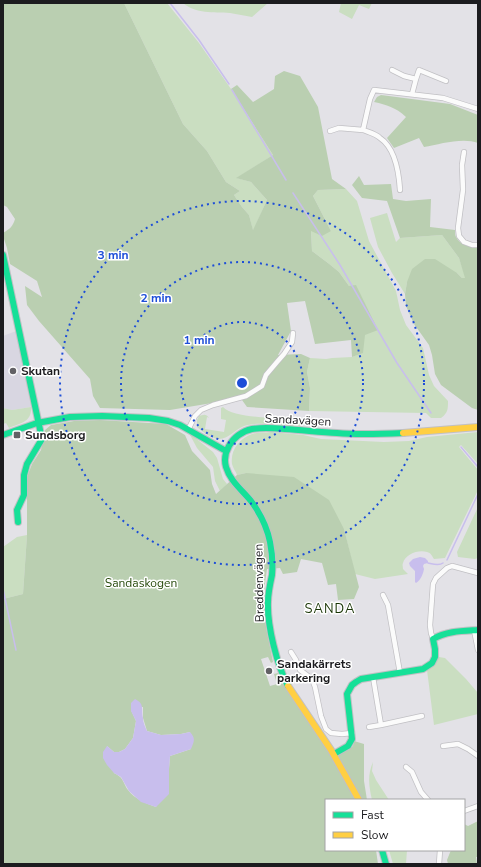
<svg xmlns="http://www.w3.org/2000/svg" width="481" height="867" viewBox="0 0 481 867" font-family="'Nunito Sans',sans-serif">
	<rect width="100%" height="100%" fill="#e3e2e7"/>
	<!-- built -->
	<path fill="#d8d6e1" d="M16 331 31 407 12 410 3 408V336Z"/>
	<!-- green -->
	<path fill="#cadec1" d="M124 3H167L199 43 231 89 273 155 237 178 251 182 267 200 253 231 249 215 242 207 234 195 240 191 226 182 207 151 183 124Z
		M183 3H280L281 4 268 3 252 17C245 16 237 14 230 13 213 12 196 14 183 3Z
		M341 3H372L369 9 359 5 352 19 339 12Z
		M346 189 357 201 369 241 396 291 400 310 406 325 423 348 429 375 434 386 448 401C448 409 448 413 441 418H431L426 413 309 411 310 388 307 372 310 358 326 359 332 358 352 357 362 353 349 286 339 272 328 263 312 251 311 230 331 231 313 196 318 190Z
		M387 213 396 242 400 238 442 235 459 258 466 278H462L457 273 407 282 405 294 392 273 378 247 370 218Z
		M31 407C32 422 21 423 9 428L6 423 3 424V408L12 410Z
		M223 407C234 419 284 418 301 419V427C286 426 257 421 244 426 236 429 228 439 219 439 212 439 203 432 197 427V420L199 416C203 415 206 413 209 418L207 417 205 429 224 432 226 420 221 419V408Z
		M271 432 303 435 321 439 384 442 409 441 427 437 478 432V464L461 445 459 447 478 470V490L445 558 434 559C432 556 431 553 427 552 419 549 405 554 403 563 402 565 403 567 403 569L408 574 375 579 355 574 344 529 246 473 237 475C236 472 233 468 232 464 230 450 240 438 252 434 258 432 265 433 271 432Z
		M189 433 213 452 217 458 223 479 227 484 220 491 215 481 213 467 197 448Z
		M478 507V558L475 559 458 557 457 552Z
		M27 535 23 594 3 599V547L17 537Z
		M439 657 445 658 466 679 478 693V714L434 725 427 670 435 665Z
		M373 762 372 771 376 780 389 800H372C369 786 367 776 373 762Z
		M389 850H407L406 864H393Z"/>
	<!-- forest -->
	<path fill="#bacfb1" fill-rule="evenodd" d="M3 3H124L183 124 207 151 226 182 240 191 234 195 242 207 249 215 253 230 267 200 251 182 236 178 273 155 231 89 237 85 253 102 274 89 275 76 284 71 300 76 318 107 332 179 346 189 318 190 313 196 331 231 322 236 311 231 312 251 328 263 339 272 349 286 356 285 378 330 365 335 363 353 352 357 351 340 315 344 305 301 287 303 291 331 278 355 301 354 310 358 307 372 310 388 309 411 247 407 242 400 259 389 224 401 170 410 100 408 93 396 90 379 39 321 27 305 25 286 42 297 37 281 10 264 7 248 3 236V233C10 229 13 226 15 219L7 207 3 205Z
		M381 95 450 104 478 115V143C463 137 440 144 424 147L419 138 394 148 387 138 406 117C395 107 387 105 374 102L377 97Z
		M359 176 364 185 391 184 393 199 406 201 431 199 430 227 455 230C455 233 455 235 456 237 460 245 470 247 478 248V410L472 408 441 385 435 374 432 355 429 345 414 324 406 306 405 294 407 282 412 269 425 259H435L457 273 462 278H465L459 258 442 235 400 238 387 201 362 198 352 185Z
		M100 420 166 424 185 435 192 451 210 470 212 484 216 494 237 475 246 473 294 477 329 500 344 529 359 587 354 599 338 600 336 584 328 585 322 563 301 559 297 572 283 574 280 568 267 569C265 583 263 596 264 610 265 627 270 645 273 662L271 663 268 657 261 659 270 686 277 684 274 674 278 673 285 686 334 758 353 746 354 741 364 744V781L367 800H326V850H376L378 864H3V599L23 594 27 535V477L32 464 41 450 45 430 51 425 74 421ZM143 707V718L147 731 161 735 181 734 190 732 191 749 170 756 169 769 156 807C145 803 135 799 128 790 122 781 124 778 114 773L107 746 114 752H119L125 749 133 738 136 721 131 710Z
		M478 821V857H476L477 864H448L447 860 451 850H464V824L468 826Z"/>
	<!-- water -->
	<path fill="#c8beed" d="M420 557 425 558 428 561V563L424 564 423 566 424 569C423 574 421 580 416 583L415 582V571L410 566 409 563 413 559Z
		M135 699C145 704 141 709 143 718 143 722 145 727 147 731L161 735 181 734 190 732C196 739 194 741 191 749L170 756 169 769V794L156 807 141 802 129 791 121 777 114 773 107 765 103 758V752L107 746 114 752H119L125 749 133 738 136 721 131 711V703Z"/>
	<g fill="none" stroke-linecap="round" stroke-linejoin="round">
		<!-- stream -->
		<path stroke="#c8beed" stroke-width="1.5" d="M170 3 199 40 229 84
			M232 90 286 180
			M293 193 340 265 397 363 431 413
			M461 447 478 467
			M447 560 478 494
			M428 563C433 564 439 566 443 563
			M3 589 16 650"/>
		<!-- street casing -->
		<g stroke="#c1c0c4" stroke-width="6">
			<path id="street" d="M392 70 404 76 416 79 419 70 446 81
				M412 94 416 79
				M330 131 339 128 363 130
				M464 152 462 165 463 190 458 228 459 236 464 242 472 245H478
				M400 190C399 174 395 148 380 138 376 134 368 132 363 130L370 99 374 90 443 98 478 109
				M189 428 195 416 201 410 213 405 246 396 262 386 266 375 277 362 284 354 292 342 293 333
				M383 595 388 605 400 673
				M474 630 478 650
				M433 639 431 633 430 625 433 584 436 578 447 568 452 566 478 573
				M291 652 296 660 300 670 312 679 315 687 321 716 326 729 331 733 342 734 352 733
				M373 677 381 725
				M369 727 381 725 422 716
				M443 746 458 744 468 749 478 756
				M406 767 412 772 421 792 428 800
				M464 811 478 806
				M439 864 440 850"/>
		</g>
		<!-- fast casing -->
		<g stroke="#c1c0c4" stroke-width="8">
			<path id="fast" d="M3 255 42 439 27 464 24 475V495L17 510 18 522
				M3 435 37 423 70 417 102 416 149 418 168 421 180 425 226 451
				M288 686C277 665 267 626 268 602 268 593 270 584 272 575 273 564 272 552 270 542 267 527 260 513 251 501 242 490 230 481 226 467 224 460 225 453 229 446 233 438 242 431 252 429 263 427 275 428 285 429 302 430 319 432 337 433 359 435 381 434 403 433
				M334 754 348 746 352 739 347 694 352 685 356 682 361 679 423 669 432 663 435 657V649L433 639C447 631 462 631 478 630
				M382 850 386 864"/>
		</g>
		<!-- slow casing -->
		<g stroke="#c1c0c4" stroke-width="8">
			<path id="slow" d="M403 433 478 427
				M288 686 331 750 359 800"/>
		</g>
		<!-- street -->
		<use href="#street" stroke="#fbfbfb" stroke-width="4.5"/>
		<!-- fast -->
		<use href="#fast" stroke="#16e098" stroke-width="6"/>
		<!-- slow -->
		<use href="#slow" stroke="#ffcf43" stroke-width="6"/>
	</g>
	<!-- distance rings -->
	<g fill="none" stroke="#1d4ed8" stroke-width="2" stroke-dasharray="2 4">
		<circle cx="242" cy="383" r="61"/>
		<circle cx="242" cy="383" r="121"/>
		<circle cx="242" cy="383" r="182"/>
	</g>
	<!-- markers -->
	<g fill="#626165" stroke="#fff" stroke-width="1.5">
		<circle cx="13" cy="371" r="4"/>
		<rect x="13" y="431" width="8" height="8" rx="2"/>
		<circle cx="269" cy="671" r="4"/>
	</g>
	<g text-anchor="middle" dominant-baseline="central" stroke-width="3" stroke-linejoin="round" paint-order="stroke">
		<!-- poi labels -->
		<g font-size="12" font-weight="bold" fill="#1c1c1f" stroke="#fff" text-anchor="start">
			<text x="21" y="371">Skutan</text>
			<text x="25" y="435">Sundsborg</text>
			<text x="277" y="664">Sandakärrets<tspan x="277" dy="14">parkering</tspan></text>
		</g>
		<!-- street labels -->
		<g font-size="12" fill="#1c1c1f" stroke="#fff">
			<text transform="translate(298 420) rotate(3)">Sandavägen</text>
			<text transform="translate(259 583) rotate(-91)">Breddenvägen</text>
		</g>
		<!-- park labels -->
		<g font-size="12" fill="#284b0d" stroke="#fff">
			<text x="141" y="583">Sandaskogen</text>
		</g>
		<!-- neighbourhood labels -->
		<g font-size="13" letter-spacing="1" fill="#183404" stroke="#fff">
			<text x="330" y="609">SANDA</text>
		</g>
	</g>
	<circle cx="242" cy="383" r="6" fill="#1d4ed8" stroke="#fff" stroke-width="2"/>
	<g font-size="12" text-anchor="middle" font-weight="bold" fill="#1d4ed8" stroke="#fff" stroke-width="3" stroke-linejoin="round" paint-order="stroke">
		<text x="113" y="259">3 min</text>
		<text x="156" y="302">2 min</text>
		<text x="199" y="344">1 min</text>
	</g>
	<!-- border -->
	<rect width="481" height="867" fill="none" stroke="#1c1c1f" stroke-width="8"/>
	<!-- legend -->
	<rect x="325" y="799" width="140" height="52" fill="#ffffff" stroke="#a4a4a5"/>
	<rect x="333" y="812" width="20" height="6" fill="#16e098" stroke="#a4a4a5"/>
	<text x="361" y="819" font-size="12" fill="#1c1c1f">Fast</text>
	<rect x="333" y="832" width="20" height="6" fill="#ffcf43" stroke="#a4a4a5"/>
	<text x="361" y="839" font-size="12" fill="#1c1c1f">Slow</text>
</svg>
